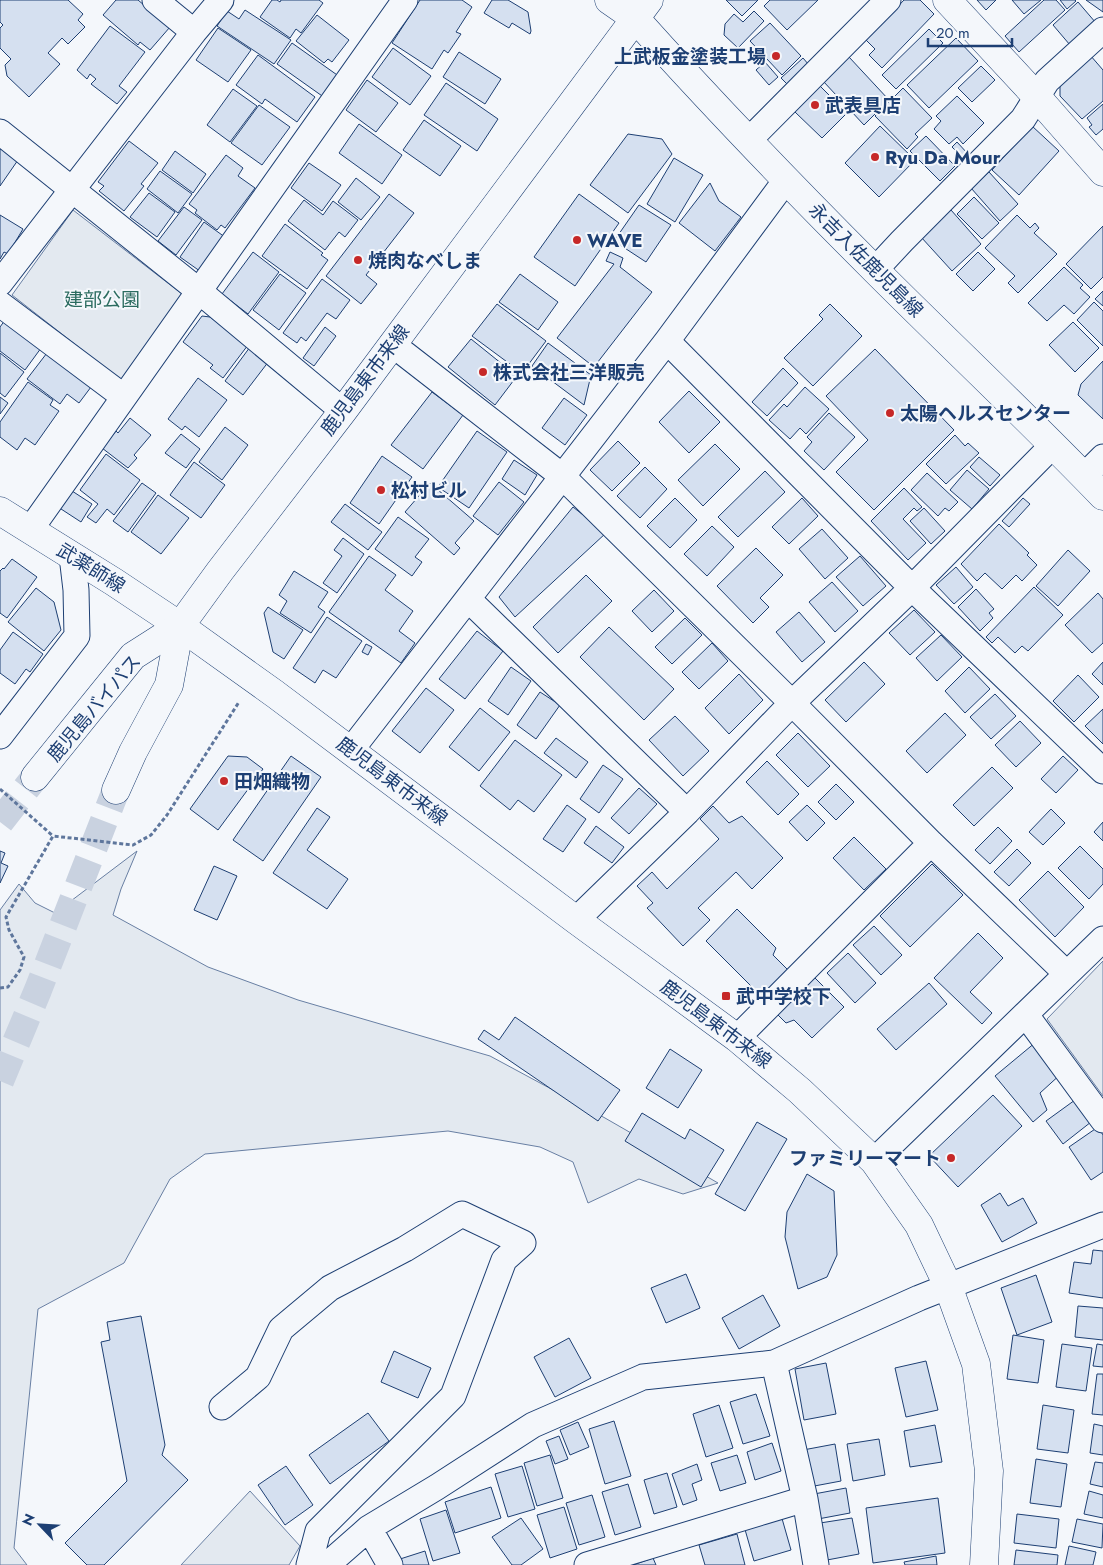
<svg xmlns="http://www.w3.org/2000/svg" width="1103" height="1565" viewBox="0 0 1103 1565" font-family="Jost,'Noto Sans JP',sans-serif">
	<rect width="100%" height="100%" fill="#f4f7fb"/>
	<!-- green -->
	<path fill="#e3e9f0" stroke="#687fa3" d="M73 210 186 297 122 381 12 295Z
		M137 851 121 889 113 915 208 967 298 1000 490 1056 605 1118 718 1183 683 1194 639 1179 588 1203 573 1162 540 1147 448 1131 205 1154 170 1179 124 1263 38 1309 14 1548 27 1565H0V910L19 884 35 903 55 913Z
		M1103 961V1096L1047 1019Z
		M250 1491 300 1546 289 1565H181Z"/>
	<!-- building -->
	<path fill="#d5e0f0" stroke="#1d3f73" d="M0 0H68L83 14 78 20 85 27 68 44 62 38 48 53 60 64 29 97 7 76 5 65 11 59 0 48V28L3 25 0 22Z
		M116 0H138L170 27 150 50 140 42 138 45 103 15Z
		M272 0H277L280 2 281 0H319L323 3 301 33 296 29 290 38 260 17Z
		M420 0H462L472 7 456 32 461 34 448 53 444 50 432 69 392 43Z
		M492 0H508L528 12 531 31 530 34 512 23 509 28 484 13Z
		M726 0H758L742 16Z
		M770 0H818L787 30 764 6Z
		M904 0H920L934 14 882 68 869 55 875 49 866 40Z
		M977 0H996L986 10Z
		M1012 0H1041L1024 14Z
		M1044 0H1056L1065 10 1019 52 1005 36Z
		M1060 0H1075L1076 1 1067 9Z
		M1086 0H1103V12Z
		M1078 2 1096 23 1070 45 1053 25Z
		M245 10 291 40 274 64 217 26 227 11 239 19Z
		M754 11 764 21 738 48 724 35 725 24 734 14 743 22Z
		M317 15 349 40 332 62 328 59 324 63 296 41Z
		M770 23 801 56 782 75 750 41Z
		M110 26 145 52 119 86 127 92 117 104 91 84 96 79 90 74 87 79 77 70Z
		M218 28 251 50 228 82 196 60Z
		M929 29 943 43 896 89 882 75Z
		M956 38 978 61 929 108 907 85Z
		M292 43 340 77 325 98 277 64Z
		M393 48 431 76 410 105 372 77Z
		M459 52 501 79 485 104 443 77Z
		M258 55 315 97 297 122 265 99 262 104 236 85Z
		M1090 55 1103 70V101L1082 119 1060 96V83Z
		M849 57 889 100 864 125 823 81Z
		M803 58 809 65 787 84 781 78Z
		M765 62 778 77 769 85 756 70Z
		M981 66 995 80 972 102 958 88Z
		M367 80 398 103 376 132 346 110Z
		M446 83 498 119 477 151 424 115Z
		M820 86 847 113 822 138 795 112Z
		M903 88 932 118 915 134 918 137 907 149 875 116Z
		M233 89 257 106 230 142 207 125Z
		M957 96 984 123 963 144 957 137 949 144 934 129 941 121 936 116Z
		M1103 104V129L1096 135 1089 127 1092 125 1087 118Z
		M259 105 290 127 262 165 231 143Z
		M424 120 461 146 440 176 403 150Z
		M359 124 402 155 382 184 339 153Z
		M880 126 915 160 879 197 845 163Z
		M1032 126 1059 151 1019 195 992 170Z
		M628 134 662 139 672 154 628 213 590 185Z
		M926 136 955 166 940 181 910 151Z
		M129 141 158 163 141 184 144 186 124 211 99 191 104 186 98 182Z
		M957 142 968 154 964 159 952 147Z
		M1 148 18 160 0 186V150Z
		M175 151 206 174 193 193 162 170Z
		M226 155 243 168 238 176 255 188 225 228 221 225 217 230 195 213 197 210 189 204Z
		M674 158 703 175 675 222 647 204Z
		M309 163 341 185 322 211 291 188Z
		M160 171 192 194 178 213 147 189Z
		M989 172 1018 204 1000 221 971 188Z
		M356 178 380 197 361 220 338 202Z
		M710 183 719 201 741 217 715 251 679 223Z
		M149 193 175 212 157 237 130 217Z
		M389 194 414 213 366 275 377 284 361 304 326 276Z
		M579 194 619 223 575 286 534 257Z
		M974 197 999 223 982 239 957 214Z
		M304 200 323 215 333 201 358 220 345 237 339 232 325 250 288 221Z
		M639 205 671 225 646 262 614 241Z
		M184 207 202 220 176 255 158 241Z
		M951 210 981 244 952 271 921 237Z
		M0 215 23 229 8 254 4 252 0 259Z
		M1017 215 1030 228 1035 223 1039 228 1034 233 1057 254 1018 293 1008 283 1015 276 985 248Z
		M204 222 229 240 204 274 180 257Z
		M285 224 323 253 321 255 328 260 307 289 262 256Z
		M1103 226V277L1091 289 1066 264Z
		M253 252 279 272 248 314 222 294Z
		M610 252 623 258 620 267 652 292 594 367 557 338 614 264 606 261Z
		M978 252 995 269 973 291 956 274Z
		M1064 267 1083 285 1080 288 1090 297 1074 314 1064 305 1047 321 1028 303Z
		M280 274 306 293 279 330 253 310Z
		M520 274 558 302 538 330 499 302Z
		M322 279 350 300 336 319 327 313 306 341 301 337 297 343 283 333Z
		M1103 291V306L1095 299Z
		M1094 302 1103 311V346L1077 320Z
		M497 304 546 341 522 373 472 336Z
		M830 304 862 336 813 386 784 358 823 319 819 315Z
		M8 316 44 344 25 370 0 351V327Z
		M202 316 210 317 248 345 223 378 210 368 213 365 183 342Z
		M1073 322 1099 348 1075 372 1049 345Z
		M325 327 336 336 314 366 303 358Z
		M471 339 517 376 495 405 448 367Z
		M548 343 591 375 584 405 532 366Z
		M250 347 269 361 243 395 225 381Z
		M50 349 94 383 79 403 67 394 60 404 27 379Z
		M875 349 954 430 874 510 836 472 868 440 826 396Z
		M0 353 24 372 5 397 0 393Z
		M1103 361V419L1078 395 1081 384Z
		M783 368 798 383 767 416 752 402Z
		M198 378 227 400 199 437 185 426 182 430 168 419Z
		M28 382 53 400 50 405 59 411 35 445 25 438 17 450 0 437V422Z
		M805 387 829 409 806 434 800 428 790 439 769 420 784 404 787 407Z
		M689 391 720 422 689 453 659 422Z
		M432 392 463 415 423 469 391 445Z
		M0 397 8 403 0 414Z
		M564 398 587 415 565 445 542 428Z
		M829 413 855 437 824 470 804 451 812 442 807 437Z
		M130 418 151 435 134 455 137 458 128 468 102 448 116 431 118 433Z
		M225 427 248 445 222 480 199 462Z
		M477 431 507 452 469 508 438 487Z
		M181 434 200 449 186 468 165 453Z
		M955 435 965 446 968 443 979 453 946 484 926 464Z
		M618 441 640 463 612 491 590 470Z
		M715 444 740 469 703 506 678 480Z
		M106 454 140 480 114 515 107 509 96 523 87 517 98 504 80 490Z
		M382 456 412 477 379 524 350 503Z
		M979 457 1000 475 990 486 970 467Z
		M514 460 537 475 525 495 502 479Z
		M194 462 225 485 201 518 170 495Z
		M645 467 667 489 640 518 617 496Z
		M967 470 989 489 972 509 950 490Z
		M765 471 785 492 738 537 718 517Z
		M927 473 958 502 949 511 945 508 938 516 911 490Z
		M499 482 524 502 498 535 473 516Z
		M142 483 156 493 128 532 113 521Z
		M430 483 474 521 455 543 460 548 454 555 405 512Z
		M904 488 922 507 917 511 914 508 903 519 926 543 908 560 871 521Z
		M69 489 92 504 81 522 58 507Z
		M158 495 189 518 161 554 131 532Z
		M675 498 697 520 670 548 647 526Z
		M802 498 818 516 789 544 772 527Z
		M1023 498 1030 504 1009 527 1002 521Z
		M345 504 382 532 368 550 331 522Z
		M573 507 606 533 515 617 499 597Z
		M924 508 945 531 931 544 910 521Z
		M398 517 429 539 415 557 422 562 412 576 375 549Z
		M999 524 1029 553 1027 555 1037 565 1022 581 1016 575 1002 589 985 573 977 581 961 564Z
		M712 526 734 547 707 576 684 554Z
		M822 529 848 558 825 579 799 549Z
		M343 538 364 554 337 593 323 583 342 556 334 550Z
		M756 548 783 575 760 598 769 607 753 623 717 586Z
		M1068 550 1090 571 1058 606 1036 586Z
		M369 556 396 575 385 590 413 611 399 631 415 643 401 663 329 612Z
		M860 556 886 586 863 606 836 577Z
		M12 559 37 577 7 618 0 613V571L3 568 4 569Z
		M956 567 973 587 954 604 936 585Z
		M294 571 328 592 318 607 325 612 311 633 280 613 287 601 279 595Z
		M586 575 612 601 558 653 533 627Z
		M832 582 858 611 835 632 809 602Z
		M1034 587 1063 615 1028 651 1022 646 1015 653 998 637 992 643 986 637Z
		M36 588 54 602 61 630 44 651 8 622Z
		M976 589 994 609 989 613 993 618 980 631 958 607Z
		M654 590 674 611 652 632 632 611Z
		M1098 593 1103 599V643L1092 653 1065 625Z
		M268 607 303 630 284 659 273 652 264 613Z
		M914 610 935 632 910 655 889 633Z
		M799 612 825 642 802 662 776 632Z
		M327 617 362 641 336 678 323 670 315 683 293 668Z
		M685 618 702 635 672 664 655 647Z
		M609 627 674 689 644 720 580 657Z
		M477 631 503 651 465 699 439 679Z
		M13 632 43 654 30 672 26 669 15 684 0 673V650Z
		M941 635 962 657 937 681 916 658Z
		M712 643 728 661 699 689 682 672Z
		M366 644 372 647 368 655 362 652Z
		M864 662 885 684 846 722 825 700Z
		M1103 662V685L1092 674Z
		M511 667 531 681 508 715 488 701Z
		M969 667 990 689 965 713 945 691Z
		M739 674 763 700 729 734 705 708Z
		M1078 675 1099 697 1074 722 1053 701Z
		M426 688 454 710 420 753 392 731Z
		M540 692 560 705 536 739 517 725Z
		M995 694 1016 716 991 739 970 717Z
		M480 708 510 732 479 771 449 747Z
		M1103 709V744L1085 726Z
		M945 713 966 735 927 773 906 751Z
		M675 716 709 751 683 776 649 740Z
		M1020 721 1041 743 1016 767 995 745Z
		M798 733 830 766 808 787 776 755Z
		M556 738 588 762 576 778 544 753Z
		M515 740 562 775 534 812 518 800 510 810 480 786Z
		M228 756 247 757 263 769 218 830 190 809Z
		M291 756 321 777 263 861 233 840Z
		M1063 756 1078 770 1056 793 1041 779Z
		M767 761 799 794 778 815 746 782Z
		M603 765 623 779 599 813 580 799Z
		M992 767 1013 788 974 826 953 805Z
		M836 784 854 802 836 820 818 802Z
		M639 788 657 804 629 834 611 818Z
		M567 805 586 819 563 852 543 839Z
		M807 805 825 823 807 841 789 822Z
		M713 806 729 823 742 816 783 858 752 889 736 872 698 908 710 920 683 946 647 908 653 903 637 886 652 872 667 889 719 839 700 819Z
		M317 808 330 817 307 850 348 879 327 909 273 873Z
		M1051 809 1065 823 1043 845 1029 832Z
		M1103 822V841L1094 832Z
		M596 826 624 847 612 863 584 843Z
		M998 827 1012 841 990 864 975 850Z
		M854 837 886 869 864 890 833 858Z
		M1080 846 1103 869V884L1089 899 1058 868Z
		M1017 849 1031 863 1009 886 994 872Z
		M0 851 5 853 1 863 8 866 0 883Z
		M932 864 963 895 910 947 880 916Z
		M214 866 237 876 217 920 194 910Z
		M1048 871 1084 907 1055 937 1019 900Z
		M737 909 776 948 773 955 788 970 762 997 706 941Z
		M874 926 902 955 881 975 853 945Z
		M978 933 1003 958 970 992 992 1013 982 1024 934 978Z
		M848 953 876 983 855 1003 827 973Z
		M813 976 844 1007 812 1038 794 1020 786 1023 776 1013Z
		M929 983 947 1004 896 1050 877 1029Z
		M515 1017 620 1090 598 1121 478 1039 484 1030 499 1040Z
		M1036 1042 1062 1073 1040 1093 1047 1110 1033 1122 995 1076Z
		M670 1049 702 1070 678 1108 646 1088Z
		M993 1095 1022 1126 958 1187 929 1156Z
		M1075 1100 1091 1122 1063 1144 1046 1121Z
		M642 1113 685 1139 690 1129 724 1150 701 1187 625 1141Z
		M757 1122 787 1139 745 1211 715 1194Z
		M1098 1127 1103 1135V1172L1091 1180 1069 1147Z
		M807 1174 834 1191 837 1255 827 1277 798 1289 785 1237 787 1212Z
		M1000 1193 1008 1206 1023 1198 1037 1223 1002 1242 981 1205Z
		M1093 1250 1103 1251V1298L1069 1293 1074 1262 1091 1264Z
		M686 1274 700 1308 666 1323 651 1288Z
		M1036 1275 1052 1322 1017 1335 1001 1288Z
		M763 1295 780 1326 739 1349 722 1318Z
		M1078 1306 1103 1308V1340L1075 1337Z
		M141 1316 165 1445 162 1455 188 1480 104 1565H87L65 1543 127 1481 101 1342 110 1340 107 1322Z
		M1013 1335 1044 1340 1038 1383 1007 1379Z
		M569 1338 591 1378 555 1397 534 1357Z
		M1062 1344 1092 1348 1086 1391 1056 1387Z
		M1097 1344 1103 1345V1367L1093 1366Z
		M394 1351 431 1368 418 1398 381 1382Z
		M926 1361 938 1410 906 1417 895 1368Z
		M826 1363 836 1414 804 1420 795 1369Z
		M1097 1374H1103V1415L1092 1414Z
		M756 1394 770 1436 743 1444 730 1402Z
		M719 1405 733 1448 706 1457 693 1414Z
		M1043 1405 1074 1410 1068 1453 1037 1449Z
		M368 1413 389 1441 330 1484 309 1455Z
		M614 1421 631 1476 605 1484 589 1429Z
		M578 1422 589 1447 570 1455 560 1430Z
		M1094 1424 1103 1426V1455L1090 1453Z
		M935 1425 942 1462 910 1467 904 1431Z
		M559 1436 568 1459 555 1464 546 1441Z
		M879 1439 885 1475 853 1481 847 1444Z
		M772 1443 781 1471 755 1480 747 1452Z
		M835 1444 841 1481 809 1487 803 1450Z
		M550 1455 563 1498 537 1506 524 1463Z
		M737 1455 746 1483 720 1491 711 1463Z
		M1036 1459 1067 1464 1061 1507 1030 1503Z
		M1095 1462 1103 1463V1487L1090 1484Z
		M697 1464 702 1480 692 1484 697 1500 683 1505 672 1474Z
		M286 1466 313 1505 285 1525 258 1485Z
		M522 1466 535 1509 508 1517 495 1474Z
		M667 1473 677 1507 654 1514 644 1480Z
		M628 1484 641 1527 615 1535 602 1492Z
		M491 1487 501 1518 455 1533 445 1502Z
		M846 1488 850 1513 818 1519 814 1494Z
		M1089 1491 1103 1495V1518L1084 1514Z
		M592 1495 605 1537 579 1545 566 1503Z
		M938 1498 945 1553 873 1563 866 1508Z
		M564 1507 577 1549 550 1558 537 1515Z
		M446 1510 460 1553 433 1561 420 1519Z
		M1017 1514 1059 1519 1056 1548 1014 1543Z
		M781 1515 791 1550 754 1561 744 1526Z
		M521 1518 543 1549 521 1565H512L492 1537Z
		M852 1518 859 1554 827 1560 820 1523Z
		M1077 1519 1103 1524 1102 1548 1072 1542Z
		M737 1534 745 1565H705L699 1545Z
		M1069 1546 1096 1552 1093 1565H1065Z
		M1016 1550 1058 1555 1057 1565H1014Z
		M425 1551 429 1565H399L397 1560Z
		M936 1556 937 1565H905L904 1562Z
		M653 1558 656 1565H633Z"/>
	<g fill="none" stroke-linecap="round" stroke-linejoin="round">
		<!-- trunk-tunnel -->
		<path stroke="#c9d2e0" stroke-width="28" stroke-dasharray="28 14" stroke-linecap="butt" d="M0 822 35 777"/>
		<!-- motorway-tunnel -->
		<path stroke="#c9d2e0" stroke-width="28" stroke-dasharray="28 14" stroke-linecap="butt" d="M0 1081 38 990 116 790"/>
		<!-- minor casing -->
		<g stroke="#1d3f73" stroke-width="27">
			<path id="minor" d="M155 0 194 32
				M0 132 199 291 343 411
				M748 141 888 0
				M875 270 902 241 1023 119 1047 81 1103 30
				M0 283 194 32 221 0
				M0 304 124 397
				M667 341 912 588 1103 771
				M392 344 562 476 792 703 931 843 1067 974
				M1084 476 1103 457
				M30 530 405 0
				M468 599 687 812
				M0 736 77 636 76 590 72 556
				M351 750 667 341 786 180
				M576 920 687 812 792 703 912 588 1053 445
				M1026 1015 1103 1120
				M737 1038 931 843
				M874 1161 1103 939
				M774 1363 805 1499 816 1565
				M222 1407 258 1377 281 1329 330 1288 405 1249 462 1214 523 1243 504 1260 453 1396 318 1531 309 1565
				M369 1528 390 1565
				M327 1565 369 1528 437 1487 533 1425 643 1377 774 1363 919 1298 1103 1225
				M587 1565 805 1499"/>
		</g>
		<!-- tertiary casing -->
		<g stroke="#1d3f73" stroke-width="29">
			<path id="tertiary" d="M609 0 635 18
				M947 0 1037 97 1103 172
				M0 511 114 582 180 626"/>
		</g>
		<!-- primary casing -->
		<g stroke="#1d3f73" stroke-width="29">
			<path id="primary" d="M649 0 343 411 220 571 180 626 275 694 576 920 737 1038 800 1091 874 1161 919 1225 948 1286 976 1364 989 1471 984 1565
				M635 18C712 104 793 188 875 270 951 346 1029 419 1103 496"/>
		</g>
		<!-- trunk casing -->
		<g stroke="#1d3f73" stroke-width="29">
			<path id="trunk" d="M35 777 133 656 180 626"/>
		</g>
		<!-- motorway casing -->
		<g stroke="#1d3f73" stroke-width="29">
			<path id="motorway" d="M116 790 133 752 169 685 180 626"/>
		</g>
		<!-- path -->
		<path stroke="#5e769c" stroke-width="3" stroke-dasharray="4 2.5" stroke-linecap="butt" d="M0 789 53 836
			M0 988 8 987 20 970 24 957 9 930 6 917 53 836 133 845 151 835 167 815 239 702"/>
		<!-- minor -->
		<use href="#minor" stroke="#f4f7fb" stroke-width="25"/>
		<!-- tertiary -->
		<use href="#tertiary" stroke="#f4f7fb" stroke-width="28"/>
		<!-- primary -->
		<use href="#primary" stroke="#f4f7fb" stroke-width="28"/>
		<!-- trunk -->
		<use href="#trunk" stroke="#f4f7fb" stroke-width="28"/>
		<!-- motorway -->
		<use href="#motorway" stroke="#f4f7fb" stroke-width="28"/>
	</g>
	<!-- markers -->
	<g fill="#c62828" stroke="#f4f7fb" stroke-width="2">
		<circle cx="776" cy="56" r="5"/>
		<circle cx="815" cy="105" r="5"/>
		<circle cx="875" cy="157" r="5"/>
		<circle cx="577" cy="240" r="5"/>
		<circle cx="358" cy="260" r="5"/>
		<circle cx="483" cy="372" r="5"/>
		<circle cx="890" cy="413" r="5"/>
		<circle cx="381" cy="490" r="5"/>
		<circle cx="224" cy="781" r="5"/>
		<rect x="721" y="991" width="10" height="10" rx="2.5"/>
		<circle cx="951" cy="1158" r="5"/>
	</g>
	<g text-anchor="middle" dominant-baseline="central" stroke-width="4" stroke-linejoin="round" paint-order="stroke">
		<!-- poi labels -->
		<g font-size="19" font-weight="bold" fill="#1d3f73" stroke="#f4f7fb" text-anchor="start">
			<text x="766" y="56" text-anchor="end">上武板金塗装工場</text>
			<text x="825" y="105">武表具店</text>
			<text x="885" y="157">Ryu Da Mour</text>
			<text x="587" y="240">WAVE</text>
			<text x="368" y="260">焼肉なべしま</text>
			<text x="493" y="372">株式会社三洋販売</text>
			<text x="900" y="413">太陽ヘルスセンター</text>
			<text x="391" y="490">松村ビル</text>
			<text x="234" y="781">田畑織物</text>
			<text x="736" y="996">武中学校下</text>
			<text x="941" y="1158" text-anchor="end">ファミリーマート</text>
		</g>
		<!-- street labels -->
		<g font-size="19" fill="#1d3f73" stroke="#f4f7fb">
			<text transform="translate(866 260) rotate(45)">永吉入佐鹿児島線</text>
			<text transform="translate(365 380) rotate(-53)">鹿児島東市来線</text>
			<text transform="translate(91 568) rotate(32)">武薬師線</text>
			<text transform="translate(94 708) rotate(-50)">鹿児島バイパス</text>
			<text transform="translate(392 781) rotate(37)">鹿児島東市来線</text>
			<text transform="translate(716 1024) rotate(37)">鹿児島東市来線</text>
		</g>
		<!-- park labels -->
		<g font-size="19" fill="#2c6c60" stroke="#f4f7fb">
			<text x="102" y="299">建部公園</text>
		</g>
	</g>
	<!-- north arrow -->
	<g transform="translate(40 1525) rotate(295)" stroke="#f4f7fb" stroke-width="4" paint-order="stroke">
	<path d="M0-4L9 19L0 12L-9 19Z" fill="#1d3f73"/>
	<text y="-8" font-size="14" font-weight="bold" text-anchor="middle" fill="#1d3f73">N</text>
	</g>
	<!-- scale -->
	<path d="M928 38v8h84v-8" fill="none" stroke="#1d3f73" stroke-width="2.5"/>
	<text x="936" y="38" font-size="15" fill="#1d3f73" stroke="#f4f7fb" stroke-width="4" paint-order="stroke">20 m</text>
</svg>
